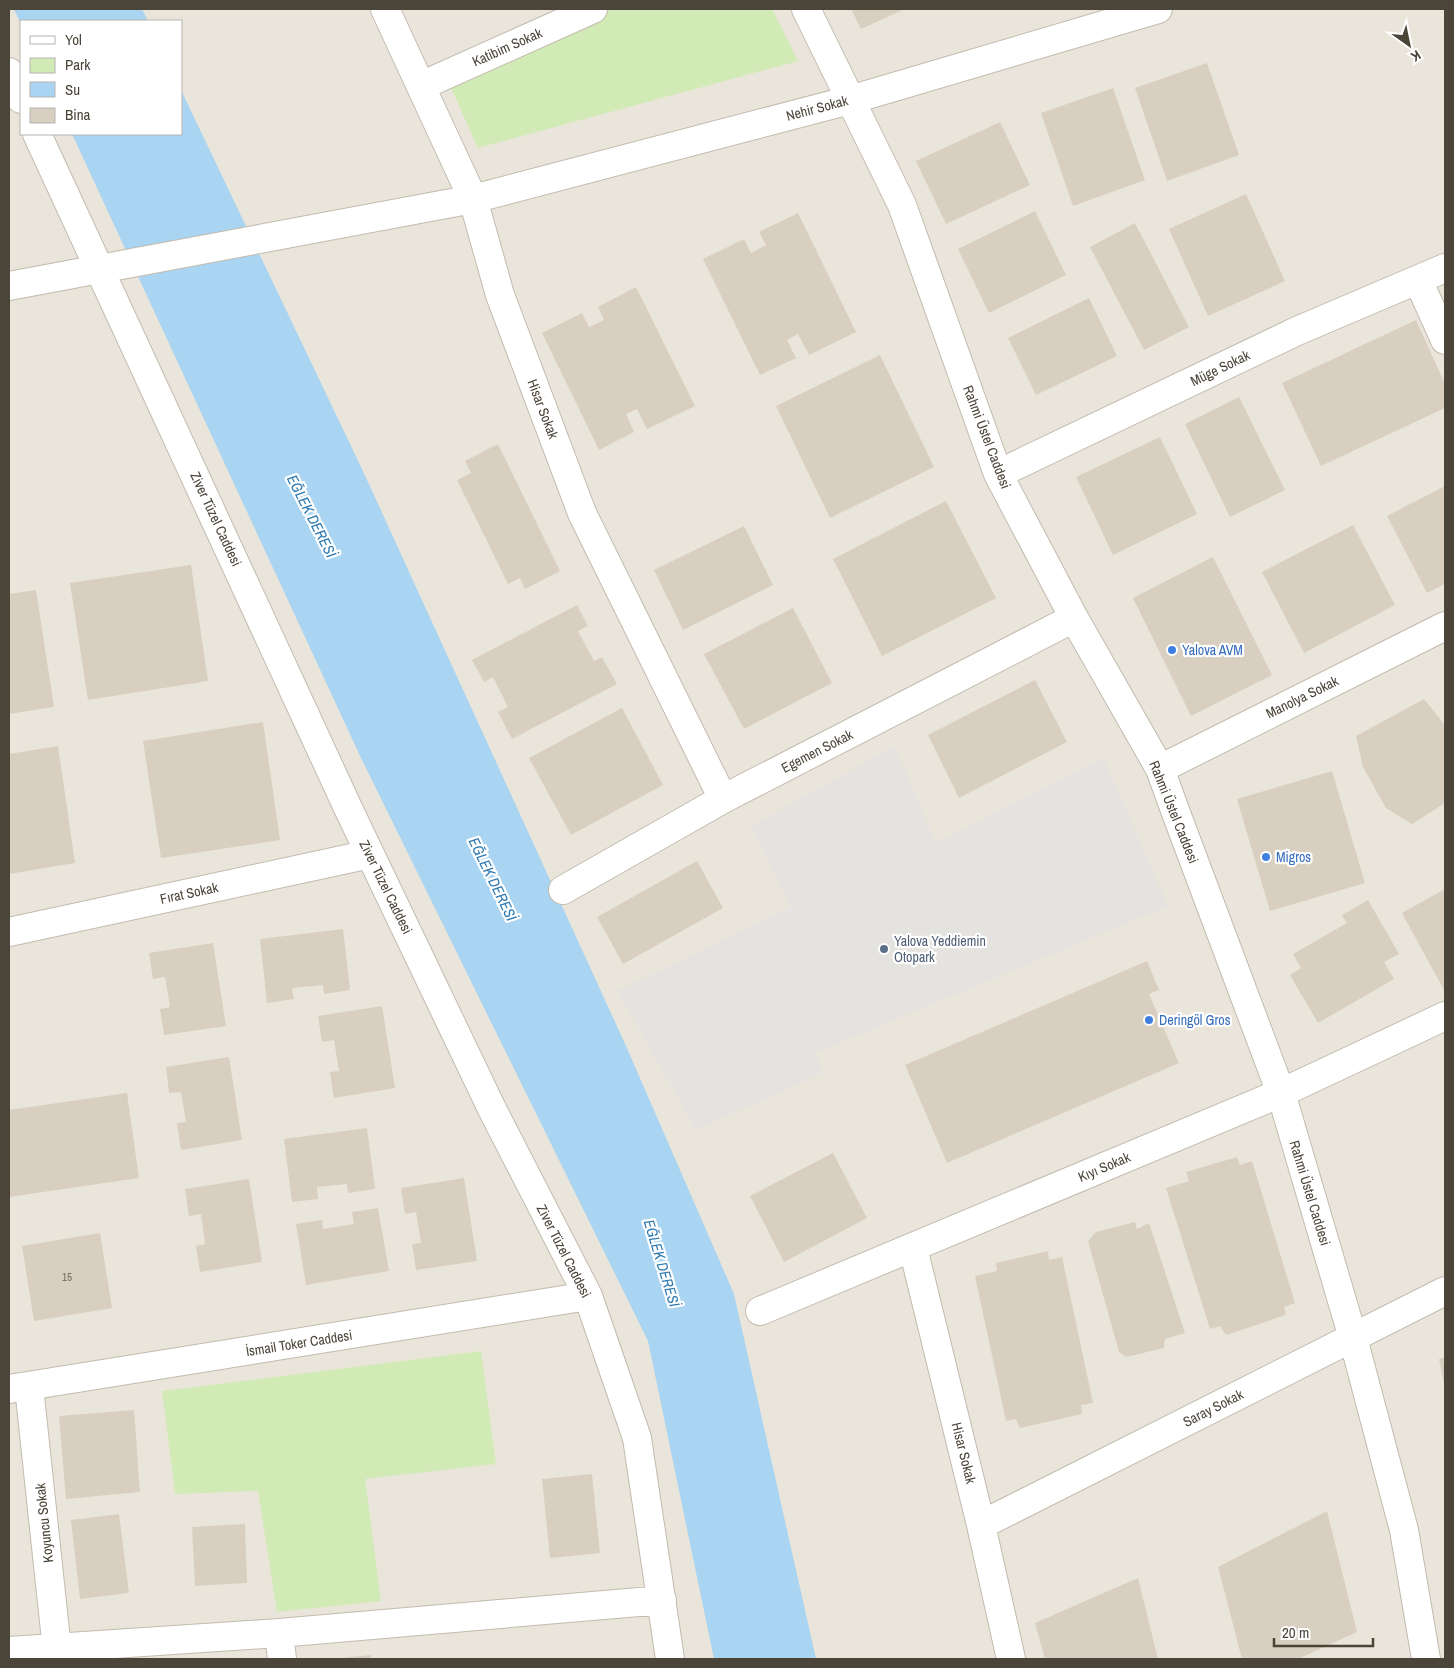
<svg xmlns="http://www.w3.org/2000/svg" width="1454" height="1668" viewBox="0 0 1454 1668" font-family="'Archivo Narrow',sans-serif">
	<rect width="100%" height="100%" fill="#f6f3ec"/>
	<!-- residential -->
	<path fill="#eae5da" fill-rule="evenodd" d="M9 9H1445V1659H9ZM21 21H181V134H21Z"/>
	<!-- green -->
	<path fill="#d2eab5" d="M608 9H772L798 61 478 148 447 79Z
		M481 1351 496 1464 365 1479 381 1601 277 1612 258 1491 175 1494 162 1391Z"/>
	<!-- parking -->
	<path fill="#e5e3e0" d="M895 746 936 843 1104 758 1168 906 815 1053 823 1073 696 1130 617 991 791 907 751 826Z"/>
	<!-- water -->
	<path fill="#a9d4f2" d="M14 9H142L148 21H21V24Z
		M181 90 362 469 626 1046 734 1294 816 1659H714L648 1341 361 758 72 134H181Z"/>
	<!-- building -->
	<path fill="#d8cfc1" d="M851 9H905L861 29Z
		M1207 63 1239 155 1167 181 1135 88Z
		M1113 88 1145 180 1073 206 1041 113Z
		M1000 122 1030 185 946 224 916 161Z
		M1246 194 1285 281 1208 316 1169 229Z
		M1035 211 1066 275 989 313 958 249Z
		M798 213 856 332 809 355 798 334 787 340 796 358 760 375 703 259 744 239 751 253 766 245 759 232Z
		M1135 223 1189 327 1144 350 1090 247Z
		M636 287 695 406 647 429 637 409 626 414 634 432 599 450 542 333 582 313 589 327 604 320 598 307Z
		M1089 298 1117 356 1036 395 1008 338Z
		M1416 320 1445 384V408L1321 466 1282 383Z
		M880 355 934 467 830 518 776 406Z
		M1239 397 1285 490 1230 517 1185 424Z
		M1160 437 1197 514 1113 555 1076 477Z
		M498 444 560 571 525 589 520 578 508 584 457 480 471 473 465 461Z
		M1445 486V584L1427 593 1387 516Z
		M946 501 996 598 882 656 833 559Z
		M1353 525 1395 605 1304 653 1262 572Z
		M744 526 773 585 683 630 654 570Z
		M1213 557 1272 675 1191 716 1133 598Z
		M191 565 208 681 88 700 70 583Z
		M36 590 54 707 9 714V594Z
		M577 605 588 626 578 631 594 661 602 657 617 684 512 739 498 712 508 707 493 677 484 682 472 660Z
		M793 608 832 683 744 729 704 654Z
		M1035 680 1067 742 959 798 928 735Z
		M1424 699 1445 725V803L1412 824 1386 808 1363 767 1356 736Z
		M622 708 663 785 571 835 529 758Z
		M263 722 280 840 161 858 143 741Z
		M58 746 75 863 9 874V754Z
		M1332 771 1365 883 1270 911 1237 799Z
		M697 861 723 908 623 964 597 917Z
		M1445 889V992L1402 913Z
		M1368 900 1399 954 1384 962 1394 979 1318 1023 1290 975 1301 968 1293 954 1347 923 1342 915Z
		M343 929 350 990 324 994 323 985 292 988 294 999 267 1003 260 939Z
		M213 943 226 1026 164 1035 160 1009 170 1007 165 977 153 979 149 953Z
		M1147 961 1159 990 1149 994 1179 1063 947 1163 905 1065Z
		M382 1006 395 1088 334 1098 330 1072 339 1071 334 1040 322 1042 318 1016Z
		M229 1057 242 1140 181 1150 177 1123 186 1122 181 1092 169 1093 166 1067Z
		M127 1093 139 1178 9 1197V1110Z
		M367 1128 375 1189 348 1193 347 1184 317 1187 318 1199 292 1202 284 1139Z
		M833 1153 867 1218 784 1262 750 1196Z
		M1237 1157 1240 1165 1252 1161 1295 1303 1284 1307 1286 1315 1226 1335 1220 1326 1210 1329 1166 1188 1189 1181 1186 1172Z
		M464 1178 477 1261 416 1270 412 1244 421 1243 416 1212 405 1214 401 1188Z
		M249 1179 262 1262 200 1272 196 1246 205 1244 201 1214 189 1216 185 1189Z
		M378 1208 389 1271 306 1285 296 1224 322 1220 323 1229 354 1224 352 1212Z
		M1135 1222 1137 1229 1149 1223 1185 1333 1165 1339 1164 1348 1126 1357 1119 1352 1088 1241 1096 1232Z
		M100 1233 112 1308 34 1321 22 1246Z
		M1048 1251 1049 1260 1062 1257 1093 1403 1081 1405 1082 1414 1020 1428 1016 1419 1006 1421 975 1276 997 1271 996 1263Z
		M1445 1357V1384H1444L1439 1359Z
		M134 1410 140 1492 66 1499 59 1416Z
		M592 1474 600 1553 550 1558 542 1479Z
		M1327 1511 1357 1632 1298 1659H1242L1218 1567Z
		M119 1514 129 1593 80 1599 71 1520Z
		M245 1524 247 1583 195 1586 192 1527Z
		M1138 1578 1158 1659H1045L1035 1623Z
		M371 1655V1659H340V1658Z"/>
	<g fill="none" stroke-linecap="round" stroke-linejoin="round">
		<!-- minor casing -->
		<g stroke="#c2bbae" stroke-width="30">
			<path id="minor" d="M385 9 473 199 500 295 582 513 723 799
				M806 9 902 205 998 474 1074 618 1160 769 1176 813 1281 1093 1353 1338 1404 1530 1426 1659
				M9 72 21 99
				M421 86 593 9
				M37 134 348 808 492 1109 588 1296 637 1438 670 1659
				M1418 280 1445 340
				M9 286 473 199 850 100 1158 9
				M998 474 1297 331 1445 268
				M1160 769 1445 626
				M563 890 723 799 1074 618
				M9 932 370 854
				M913 1248 981 1525 1011 1659
				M760 1311 1281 1093 1445 1016
				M29 1387 58 1659
				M9 1389 588 1296
				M981 1525 1445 1291
				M279 1633 282 1659
				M9 1651 279 1633 662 1600"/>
		</g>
		<!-- minor -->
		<use href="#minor" stroke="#fff" stroke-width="28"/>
	</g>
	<!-- markers -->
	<g fill="#3f7fe0" stroke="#fff" stroke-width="2">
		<circle cx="1172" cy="650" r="5"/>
		<circle cx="1266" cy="857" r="5"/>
		<circle cx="1149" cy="1020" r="5"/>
	</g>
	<circle fill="#5c6f8a" stroke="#fff" stroke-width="2" cx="884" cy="949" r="5"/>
	<g text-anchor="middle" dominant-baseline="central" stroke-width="4.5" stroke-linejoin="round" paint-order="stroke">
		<!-- number labels -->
		<g font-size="11" fill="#6e675b">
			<text x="67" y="1277">15</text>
		</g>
		<!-- street labels -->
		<g font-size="14" fill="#4b4439" stroke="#fff">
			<text transform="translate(507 47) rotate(-24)">Katibim Sokak</text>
			<text transform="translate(817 108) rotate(-15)">Nehir Sokak</text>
			<text transform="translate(1220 368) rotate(-26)">Müge Sokak</text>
			<text transform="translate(543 409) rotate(69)">Hisar Sokak</text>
			<text transform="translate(987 437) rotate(69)">Rahmi Üstel Caddesi</text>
			<text transform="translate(216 519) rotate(65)">Ziver Tüzel Caddesi</text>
			<text transform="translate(1302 697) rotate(-26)">Manolya Sokak</text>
			<text transform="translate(817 751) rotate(-27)">Egemen Sokak</text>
			<text transform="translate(1174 812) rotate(68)">Rahmi Üstel Caddesi</text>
			<text transform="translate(386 887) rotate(64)">Ziver Tüzel Caddesi</text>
			<text transform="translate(189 893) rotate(-12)">Fırat Sokak</text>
			<text transform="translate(1104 1167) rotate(-23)">Kıyı Sokak</text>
			<text transform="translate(1310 1193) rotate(73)">Rahmi Üstel Caddesi</text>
			<text transform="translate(564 1251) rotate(63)">Ziver Tüzel Caddesi</text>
			<text transform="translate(299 1343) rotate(-9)">İsmail Toker Caddesi</text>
			<text transform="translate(1213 1408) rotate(-27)">Saray Sokak</text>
			<text transform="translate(964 1453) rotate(76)">Hisar Sokak</text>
			<text transform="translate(44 1523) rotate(-96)">Koyuncu Sokak</text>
		</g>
		<!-- shop labels -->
		<g font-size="14" fill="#366cbe" stroke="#fff" text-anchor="start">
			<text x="1182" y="650">Yalova AVM</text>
			<text x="1276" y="857">Migros</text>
			<text x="1159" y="1020">Deringöl Gros</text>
		</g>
		<!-- service labels -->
		<g font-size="14" fill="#4e5e75" stroke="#fff" text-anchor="start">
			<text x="894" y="941">Yalova Yeddiemin<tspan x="894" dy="16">Otopark</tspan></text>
		</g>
		<!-- water labels -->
		<g font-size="15" font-style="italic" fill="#2e7ab2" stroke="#fff">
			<text transform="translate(312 516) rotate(63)">EĞLEK DERESİ</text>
			<text transform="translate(493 879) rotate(64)">EĞLEK DERESİ</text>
			<text transform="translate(662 1263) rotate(73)">EĞLEK DERESİ</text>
		</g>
	</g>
	<!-- border -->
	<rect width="1454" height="1668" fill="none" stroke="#4b4439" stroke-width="20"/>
	<!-- legend -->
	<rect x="20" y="20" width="162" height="115" fill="#ffffff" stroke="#b7b4b0"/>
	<rect x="30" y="36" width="25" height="8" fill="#ffffff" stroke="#b7b4b0"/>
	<text x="65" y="45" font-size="15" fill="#4b4439">Yol</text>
	<rect x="30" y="58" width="25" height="15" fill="#d2eab5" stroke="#b7b4b0"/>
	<text x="65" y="70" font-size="15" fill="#4b4439">Park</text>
	<rect x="30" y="82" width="25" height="15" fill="#a9d4f2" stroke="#b7b4b0"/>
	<text x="65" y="95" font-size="15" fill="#4b4439">Su</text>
	<rect x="30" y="108" width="25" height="15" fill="#d8cfc1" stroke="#b7b4b0"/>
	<text x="65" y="120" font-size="15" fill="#4b4439">Bina</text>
	<!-- north arrow -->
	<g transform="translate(1409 45) rotate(147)" stroke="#ffffff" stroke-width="4" paint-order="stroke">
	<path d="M0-4L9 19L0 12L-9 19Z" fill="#4b4439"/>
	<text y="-8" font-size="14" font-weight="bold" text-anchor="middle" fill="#4b4439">K</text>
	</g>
	<!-- scale -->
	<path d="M1274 1638v8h99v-8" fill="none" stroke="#4b4439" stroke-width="2.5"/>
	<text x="1282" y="1638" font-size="15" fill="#4b4439" stroke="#ffffff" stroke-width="4" paint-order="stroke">20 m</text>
</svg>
